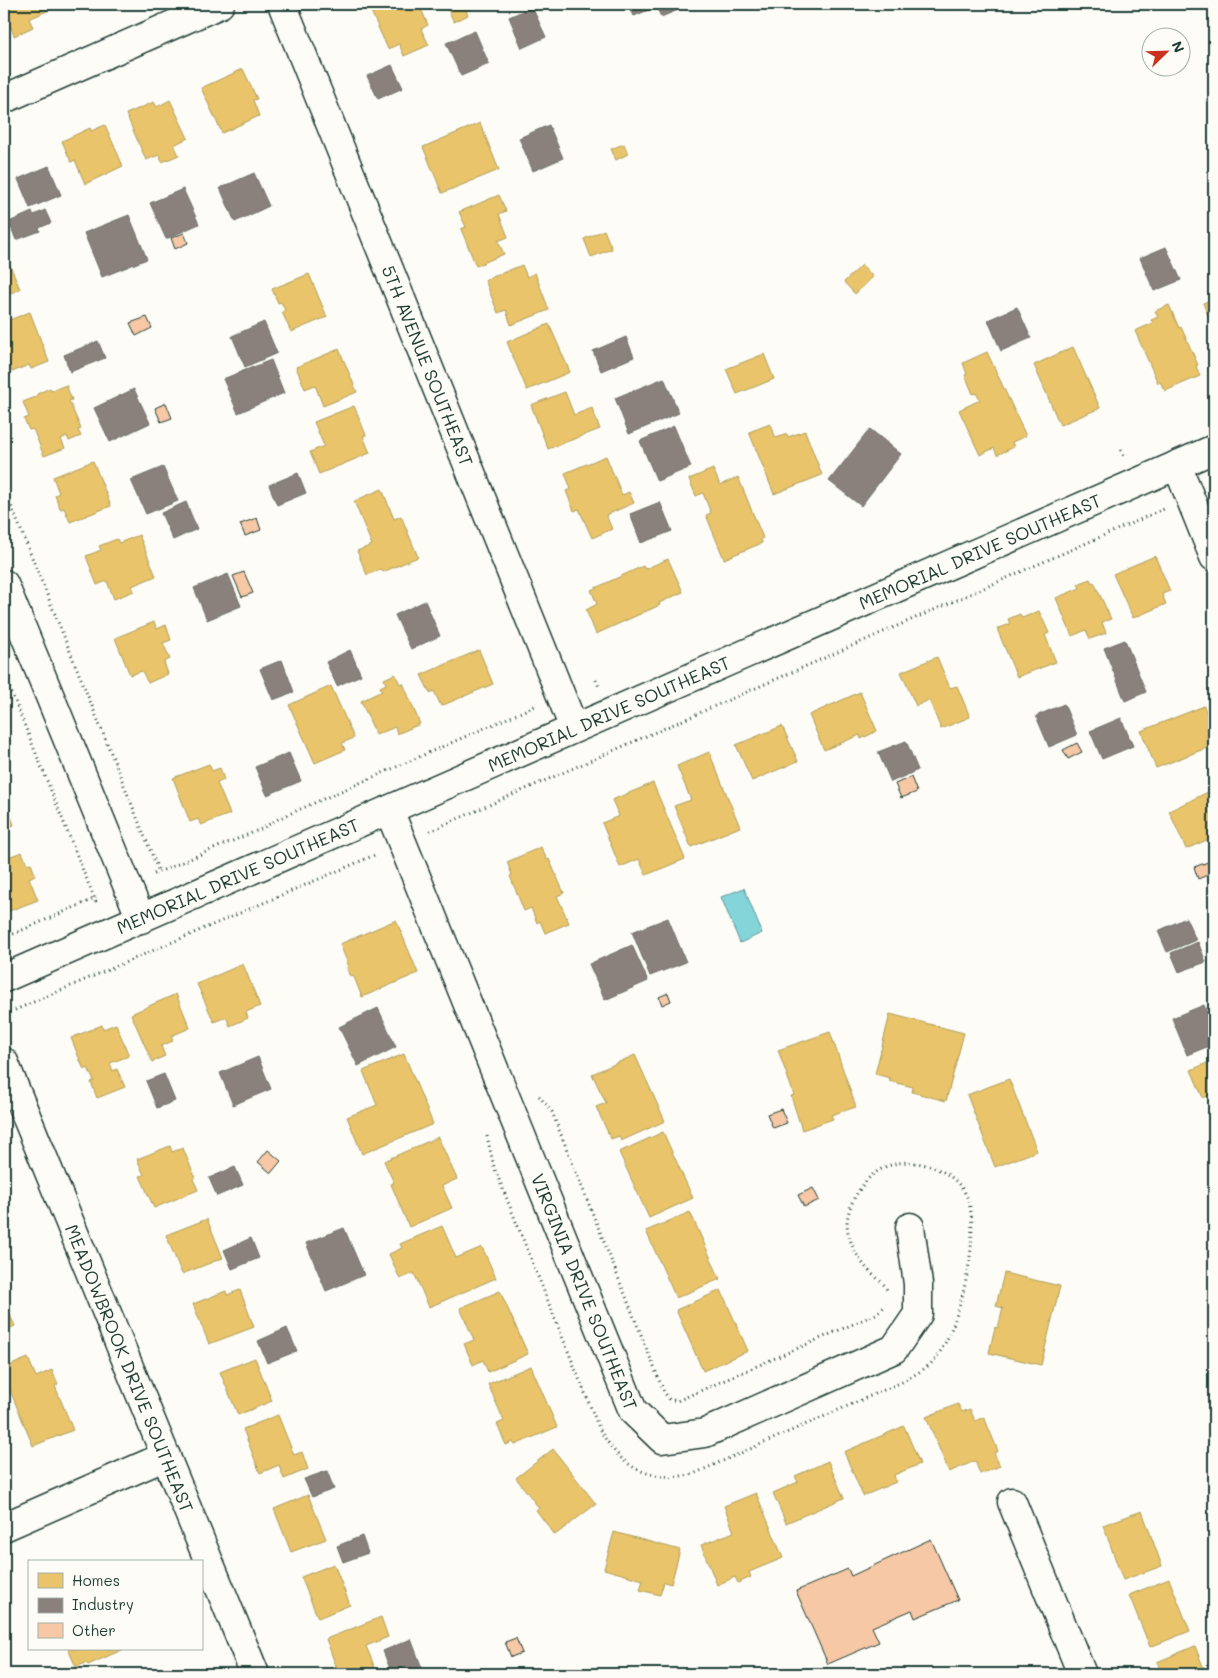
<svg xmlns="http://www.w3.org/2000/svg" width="1218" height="1678" viewBox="0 0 1218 1678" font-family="Mali,sans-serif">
	<rect width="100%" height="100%" fill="#fdfcf7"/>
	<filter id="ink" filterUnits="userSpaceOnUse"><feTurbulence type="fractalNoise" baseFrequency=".02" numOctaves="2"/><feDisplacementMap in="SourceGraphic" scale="10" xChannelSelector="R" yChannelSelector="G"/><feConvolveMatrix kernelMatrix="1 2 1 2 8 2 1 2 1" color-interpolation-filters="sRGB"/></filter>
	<g filter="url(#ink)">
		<!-- water -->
		<path fill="#84d5da" stroke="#5c9898" d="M744 888 762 933 740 943 721 897Z"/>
		<!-- homes -->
		<path fill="#e9c46a" stroke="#ac9c5a" d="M4 4H44L47 11 29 19 33 27 14 36 11 27 8 28 4 18Z
			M377 4H419L428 25 421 29 429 45 404 56 399 44 388 49 369 7Z
			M445 4H482L466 11 468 15 454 22Z
			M243 69 257 99 253 100 259 116 222 133 201 88Z
			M170 100 188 138 174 145 179 155 162 162 159 155 146 160 126 114 154 102 157 107Z
			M480 123 499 170 442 193 423 147Z
			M105 125 123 166 85 184 75 160 71 162 62 141 90 128 91 131Z
			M624 144 628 154 616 160 611 149Z
			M499 195 506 211 499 214 508 237 498 241 504 254 476 266 461 229 466 227 459 212Z
			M604 230 612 249 591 257 584 239Z
			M4 251 20 289 4 296Z
			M522 265 527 277 535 273 549 310 511 325 506 310 498 313 485 280Z
			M862 265 873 277 855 294 844 282Z
			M309 274 327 317 291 332 282 312 285 310 281 302 278 303 272 289Z
			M1214 288V331L1203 303 1213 299 1209 290Z
			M1169 305 1179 328 1181 327 1198 365 1196 366 1200 376 1165 391 1160 382 1158 383 1135 331 1153 323 1151 320 1158 317 1155 311Z
			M30 312 49 362 31 369 29 365 12 372 4 352V322Z
			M549 324 570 372 527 390 507 342Z
			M1073 347 1100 408 1060 425 1034 365Z
			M339 349 357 392 323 406 315 385 305 389 296 367Z
			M987 352 1026 436 1012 442 1014 447 997 455 994 448 980 455 959 410 980 400 976 393 973 394 965 375 967 374 963 363Z
			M764 354 774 379 737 394 726 369Z
			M66 385 72 400 69 401 81 429 78 430 81 436 69 441 67 436 61 439 65 448 44 456 33 429 29 430 24 419 29 417 23 402 38 396 37 394 50 388 51 391Z
			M565 392 574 415 592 408 600 429 548 449 531 405Z
			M354 406 366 435 363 436 370 453 319 474 310 452 324 446 314 422Z
			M770 424 776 438 787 434 788 437 805 431 822 475 774 494 749 432Z
			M606 456 622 495 629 492 634 503 606 515 612 529 592 538 579 509 574 511 566 491 571 489 565 473Z
			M93 461 111 506 70 522 64 508 60 509 55 495 59 493 53 477Z
			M713 469 720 485 738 477 763 538 761 539 762 543 724 559 706 515 711 513 703 493 696 496 689 479Z
			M382 489 394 519 401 516 418 557 383 572 381 569 367 575 357 551 372 545 354 501Z
			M139 535 156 576 132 586 134 591 114 599 107 581 97 585 86 556 101 550 99 546 117 539 119 543Z
			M1155 556 1170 591 1162 594 1166 604 1133 618 1113 574Z
			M668 559 683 592 659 603 660 605 596 634 586 610 597 604 591 590 643 566 645 569Z
			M1090 579 1092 583 1094 582 1111 619 1102 622 1106 633 1090 639 1086 630 1072 636 1056 598 1080 588 1078 584Z
			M1039 611 1049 633 1045 635 1056 662 1017 677 997 629 1010 624 1008 619 1020 614 1022 618Z
			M154 622 157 629 166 625 171 640 163 643 170 659 164 662 168 674 148 683 142 671 130 675 115 638Z
			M479 650 493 684 441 706 434 691 430 693 421 675Z
			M937 657 950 688 957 686 970 717 941 729 929 700 916 706 901 672Z
			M395 674 400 684 403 683 420 724 397 734 395 727 376 735 361 701 382 691 380 687 386 684 384 679Z
			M331 686 354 738 342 743 345 750 315 763 289 705Z
			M860 692 877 731 861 739 860 735 824 750 809 715Z
			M1204 706 1214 732V741L1207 743 1209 747 1156 768 1141 731Z
			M782 726 798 761 752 781 736 745Z
			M709 752 740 827 691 847 674 806 691 800 677 766Z
			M209 764 212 771 220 768 224 780 217 783 230 814 201 825 198 819 190 822 173 778Z
			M653 783 685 859 646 875 639 859 620 867 602 823 619 816 612 800Z
			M1210 791 1212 795H1214V837L1186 849 1169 811Z
			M4 797 14 825 4 829Z
			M541 847 547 860 549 859 564 893 557 896 569 923 545 933 540 921 537 923 531 908 524 911 510 876 512 875 507 862Z
			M22 852 27 864 31 863 35 875 29 878 38 900 4 913V854L5 858Z
			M396 920 418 973 362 997 354 977 349 975 347 968 348 964 340 944Z
			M243 964 260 1006 246 1012 248 1018 230 1026 226 1017 214 1022 197 984Z
			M176 994 190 1028 171 1036 173 1041 161 1046 165 1056 152 1062 131 1014Z
			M890 1014 964 1033 946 1101 912 1092 913 1087 889 1081 890 1078 875 1074Z
			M116 1024 129 1056 110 1063 113 1071 117 1069 125 1087 97 1098 91 1082 94 1081 88 1068 84 1070 71 1038 102 1025 103 1029Z
			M830 1032 856 1107 831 1115 833 1119 802 1130 791 1096 794 1095 778 1050Z
			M404 1054 433 1124 362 1154 347 1117 377 1105 363 1071Z
			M635 1055 665 1121 621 1141 619 1136 611 1139 596 1107 606 1103 592 1074Z
			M1214 1060V1093L1203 1098 1191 1070Z
			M1009 1079 1037 1151 995 1167 967 1095Z
			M663 1132 693 1198 649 1218 619 1152Z
			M438 1137 457 1179 442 1186 452 1208 409 1227 391 1184 394 1183 384 1161Z
			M170 1146 172 1152 183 1148 195 1178 193 1179 198 1190 154 1208 140 1176 144 1175 137 1159Z
			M690 1212 720 1279 676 1298 646 1231Z
			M207 1219 223 1258 182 1274 166 1235Z
			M442 1226 456 1258 482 1247 496 1278 429 1307 414 1273 400 1279 389 1254 402 1248 400 1244Z
			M1004 1273 1060 1286 1041 1365 989 1353 995 1327 998 1328 1003 1308 996 1306Z
			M240 1290 254 1327 209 1344 193 1304 226 1291 227 1295Z
			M721 1290 748 1351 703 1371 676 1310Z
			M500 1291 528 1354 488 1372 483 1360 473 1365 464 1344 474 1340 460 1308Z
			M4 1302 15 1326 4 1331Z
			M28 1358 36 1377 52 1370 58 1384 55 1386 73 1430 33 1446 10 1390 4 1392V1368Z
			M255 1358 272 1401 238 1415 220 1372Z
			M531 1366 557 1427 515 1445 513 1442 506 1445 497 1424 504 1421 488 1384Z
			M958 1404 962 1412 970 1409 975 1421 984 1417 998 1451 994 1453 1000 1466 980 1474 975 1461 949 1472 926 1417Z
			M278 1415 294 1455 302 1452 308 1469 284 1479 279 1465 260 1473 243 1429Z
			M904 1426 920 1464 894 1475 896 1482 863 1496 844 1452Z
			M553 1449 596 1504 555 1535 536 1510 539 1508 516 1478Z
			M828 1461 844 1498 786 1523 773 1493 798 1482 795 1476Z
			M756 1493 783 1558 749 1572 751 1577 738 1583 735 1577 717 1585 701 1545 734 1532 724 1506Z
			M308 1495 326 1539 291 1552 274 1509Z
			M1142 1511 1162 1566 1123 1580 1103 1525Z
			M614 1532 680 1550 671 1584 664 1582 660 1595 640 1590 643 1580 604 1569Z
			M334 1564 350 1605 318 1618 301 1577Z
			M1169 1579 1190 1631 1150 1647 1129 1595Z
			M381 1617 388 1637 366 1646 375 1668 359 1674H339L326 1639Z
			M1195 1646 1206 1674 1209 1672V1674H1162L1157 1662Z
			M68 1649H124L88 1665 86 1663 76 1667Z"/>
		<!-- industry -->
		<path fill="#8a817c" stroke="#6a6d66" d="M628 4H649L651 9 634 16Z
			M655 4H693L661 17Z
			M532 7 546 37 522 48 509 17Z
			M475 31 489 64 461 76 446 43Z
			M392 65 403 88 378 99 367 76Z
			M549 125 563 158 533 171 519 138Z
			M49 166 61 195 30 208 18 179Z
			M254 173 269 206 235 222 220 188Z
			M183 189 199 224 166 239 150 203Z
			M45 210 51 223 39 228 40 231 16 240 9 222 32 212 34 215Z
			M129 215 147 259 102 277 84 233Z
			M1166 247 1181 280 1154 291 1140 258Z
			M1017 307 1031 338 1001 351 988 320Z
			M264 322 277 353 245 367 232 336Z
			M626 337 634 357 601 371 593 351Z
			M98 341 105 358 70 372 64 355Z
			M271 360 284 393 238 413 223 379Z
			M664 378 679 413 629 434 615 398Z
			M134 389 150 423 110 442 94 408Z
			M674 426 691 467 657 481 640 441Z
			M870 429 901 454 861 506 829 481Z
			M163 467 178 501 146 514 131 480Z
			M298 473 306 493 277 505 269 485Z
			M186 502 197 529 173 540 161 513Z
			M660 502 672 531 641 543 630 514Z
			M228 574 241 606 207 620 194 588Z
			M425 601 440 636 411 649 395 615Z
			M1125 640 1146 692 1125 701 1104 648Z
			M350 650 361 675 337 686 326 662Z
			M282 660 294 692 273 700 260 669Z
			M1064 704 1077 735 1049 747 1036 716Z
			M1121 718 1133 746 1102 759 1090 731Z
			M906 741 918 770 891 782 878 752Z
			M289 753 301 781 267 795 255 767Z
			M668 918 686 962 650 976 632 932Z
			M1186 918 1196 940 1167 952 1158 931Z
			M1198 942 1206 962 1179 972 1171 953Z
			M632 945 648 981 605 1000 589 964Z
			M1204 1005 1214 1029V1044L1187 1055 1172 1018Z
			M378 1008 396 1047 358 1066 339 1027Z
			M258 1057 271 1089 233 1105 220 1073Z
			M164 1074 175 1101 157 1108 146 1081Z
			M235 1167 243 1185 217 1196 209 1178Z
			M344 1228 364 1275 326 1291 306 1243Z
			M251 1238 259 1258 232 1269 224 1250Z
			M287 1328 297 1351 267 1363 258 1341Z
			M327 1471 334 1489 312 1497 304 1479Z
			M362 1536 368 1553 343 1562 337 1546Z
			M411 1639 422 1668 406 1674H392L383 1651Z
			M57 1668 60 1674H43Z"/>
		<!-- building -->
		<path fill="#f7c8a6" stroke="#1f3d34" d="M184 233 188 243 175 249 171 238Z
			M147 317 152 328 136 336 130 323Z
			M166 403 172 418 161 422 155 408Z
			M257 518 261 530 245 536 240 524Z
			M244 572 253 593 242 597 233 576Z
			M1077 743 1082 752 1068 759 1063 750Z
			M911 777 917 792 901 798 895 784Z
			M1208 862 1212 873 1198 879 1194 867Z
			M668 993 671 1001 662 1005 659 997Z
			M781 1109 787 1123 773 1128 767 1114Z
			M268 1150 281 1161 271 1173 258 1162Z
			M813 1188 819 1200 804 1207 798 1195Z
			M931 1539 958 1600 915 1618 912 1610 872 1627 879 1642 828 1664 796 1591 848 1569 851 1576Z
			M516 1638 522 1653 511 1657 505 1642Z"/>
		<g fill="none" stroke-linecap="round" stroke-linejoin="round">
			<!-- street casing -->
			<g stroke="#1f3d34" stroke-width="31">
				<g id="street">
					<path id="s1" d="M282 4 574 728"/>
					<path d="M4 99 220 4"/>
					<path d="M1177 465 1214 557"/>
					<path d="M4 584 141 919"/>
					<path id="s2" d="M389 810 633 1411 662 1439 705 1433 894 1349 918 1314V1284L910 1227"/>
					<path id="s3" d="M4 1062 255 1674"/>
					<path d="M1012 1502 1082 1674"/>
					<path d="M4 1527 166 1456"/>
				</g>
			</g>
			<!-- secondary casing -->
			<g stroke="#1f3d34" stroke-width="31">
				<g id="secondary">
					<path id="s4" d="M4 978 1214 449"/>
				</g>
			</g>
			<!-- path -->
			<path stroke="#1f3d34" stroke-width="3" stroke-dasharray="1 4" stroke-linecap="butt" d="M1121 450 1124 457
				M4 488 159 872
				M4 674 97 905
				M596 680 599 687
				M430 831 1164 509
				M154 874 261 829 280 818 535 706
				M4 938 96 898
				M15 1010 377 854
				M539 1096 552 1112 664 1392 669 1399 677 1401 876 1314 885 1306
				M487 1136 494 1167 599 1428C621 1468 646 1481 691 1475L902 1382C913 1375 929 1368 936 1358 960 1326 982 1234 967 1197 958 1177 936 1165 915 1163 898 1160 879 1167 867 1180 855 1194 844 1213 848 1232 852 1249 860 1262 872 1274 879 1280 884 1283 887 1290"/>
			<!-- street -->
			<use href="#street" stroke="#fdfcf7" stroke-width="28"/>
			<!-- secondary -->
			<use href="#secondary" stroke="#fdfcf7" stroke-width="28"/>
		</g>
	</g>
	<g text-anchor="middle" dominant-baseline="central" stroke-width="5" stroke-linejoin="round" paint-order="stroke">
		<!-- street labels -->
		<g font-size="18" fill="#1f3d34" stroke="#fdfcf7">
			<text stroke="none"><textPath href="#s1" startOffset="390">5TH AVENUE SOUTHEAST</textPath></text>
			<text stroke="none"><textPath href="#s4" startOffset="1065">MEMORIAL DRIVE SOUTHEAST</textPath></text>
			<text stroke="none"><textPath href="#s4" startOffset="660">MEMORIAL DRIVE SOUTHEAST</textPath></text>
			<text stroke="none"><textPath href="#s4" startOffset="255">MEMORIAL DRIVE SOUTHEAST</textPath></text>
			<text stroke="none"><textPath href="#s2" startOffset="520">VIRGINIA DRIVE SOUTHEAST</textPath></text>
			<text stroke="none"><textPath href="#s3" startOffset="331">MEADOWBROOK DRIVE SOUTHEAST</textPath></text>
		</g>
	</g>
	<!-- margin -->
	<rect width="1218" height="1678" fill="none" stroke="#fdfcf7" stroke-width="20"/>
	<rect x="10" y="10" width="1198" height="1658" fill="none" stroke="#1f3d34" stroke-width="2" filter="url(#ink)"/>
	<!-- legend -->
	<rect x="28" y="1560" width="175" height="90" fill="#fdfcf7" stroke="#a4b0a9"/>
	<rect x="38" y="1573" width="25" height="15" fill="#e9c46a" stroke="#a4b0a9"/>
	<text x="72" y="1586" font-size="15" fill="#1f3d34">Homes</text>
	<rect x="38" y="1598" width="25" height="15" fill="#8a817c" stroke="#a4b0a9"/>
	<text x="72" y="1610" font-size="15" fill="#1f3d34">Industry</text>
	<rect x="38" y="1623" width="25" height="15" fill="#f7c8a6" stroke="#a4b0a9"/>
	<text x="72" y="1636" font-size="15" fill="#1f3d34">Other</text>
	<!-- north arrow -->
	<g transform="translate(1166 52) rotate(67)"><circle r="24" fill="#fdfcf7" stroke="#a4b0a9"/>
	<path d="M0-4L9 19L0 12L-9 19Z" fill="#c8321e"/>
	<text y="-8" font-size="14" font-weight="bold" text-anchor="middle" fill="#1f3d34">N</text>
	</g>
</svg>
